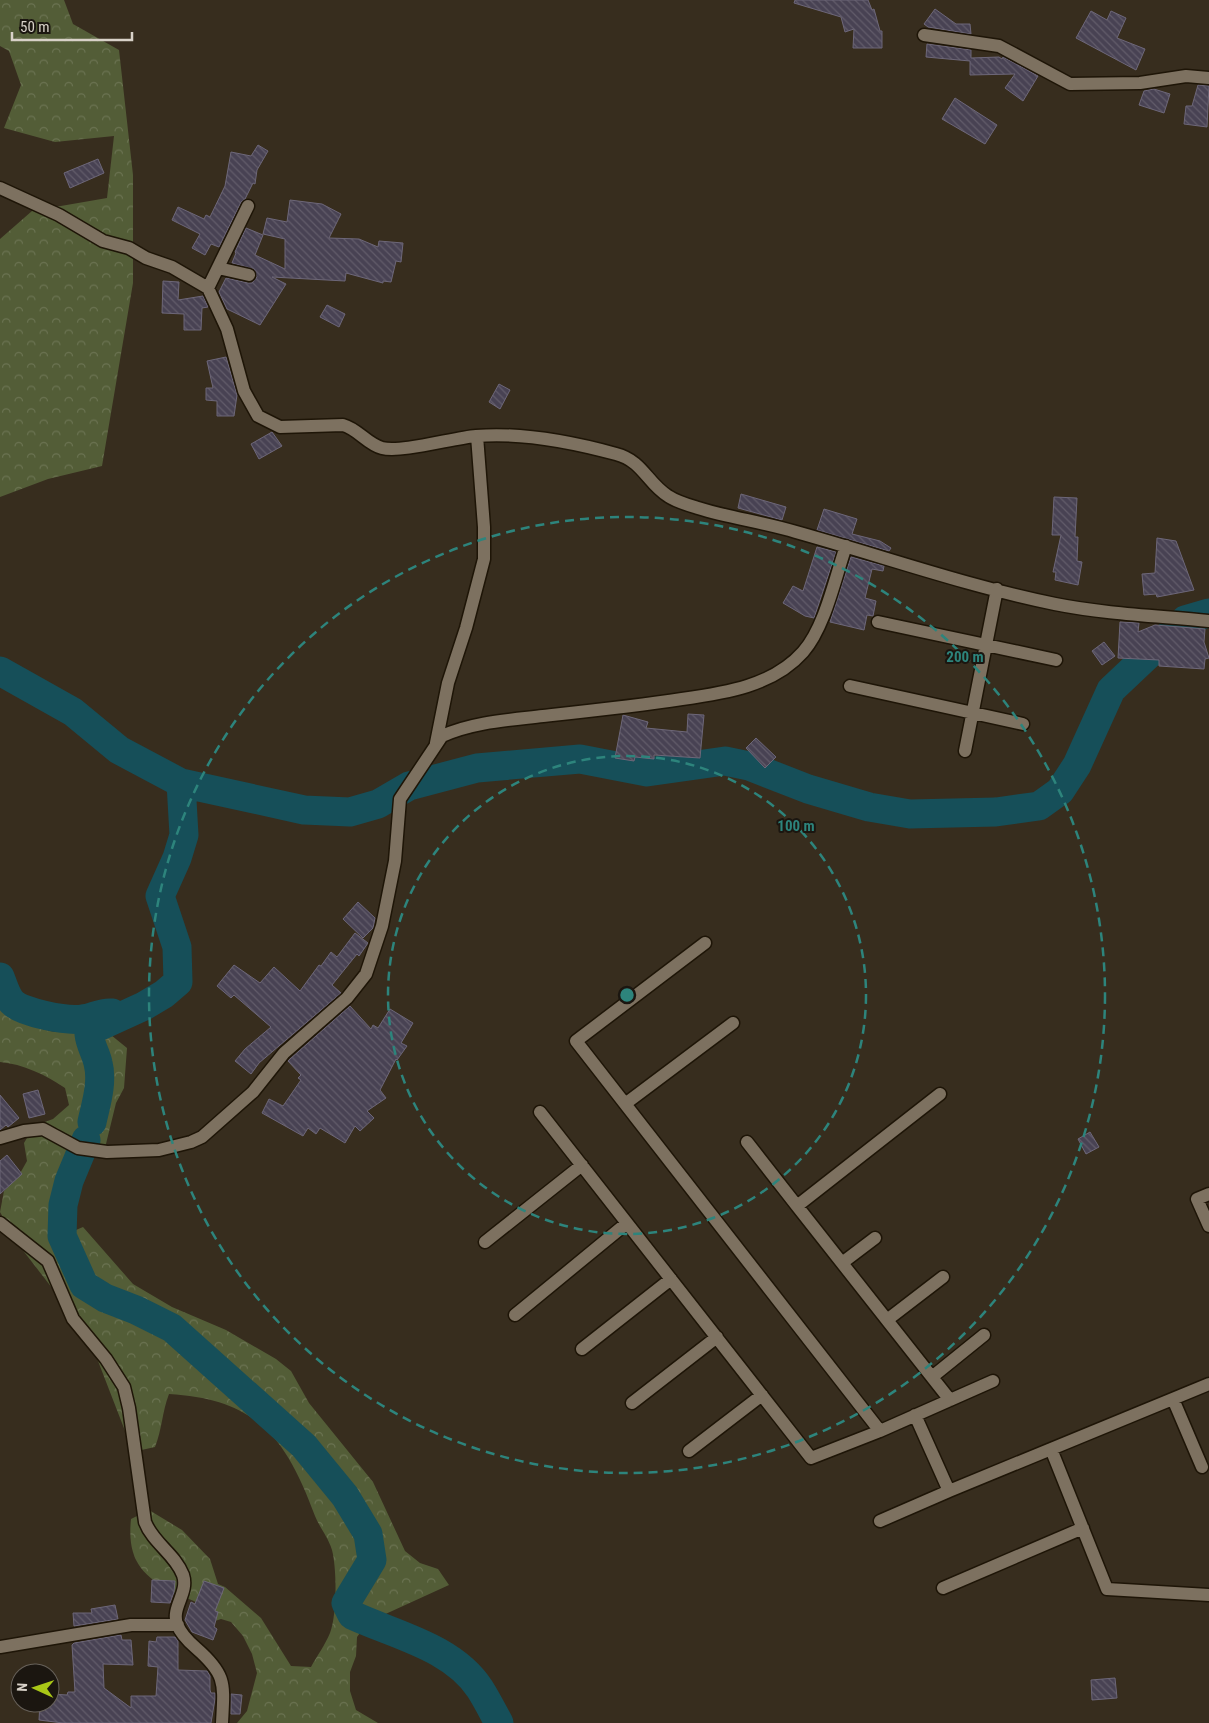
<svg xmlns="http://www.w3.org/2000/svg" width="1209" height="1723" viewBox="0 0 1209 1723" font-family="'Roboto Condensed',sans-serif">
	<defs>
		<pattern id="forest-crowns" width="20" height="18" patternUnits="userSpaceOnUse" patternTransform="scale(1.25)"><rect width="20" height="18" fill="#535d37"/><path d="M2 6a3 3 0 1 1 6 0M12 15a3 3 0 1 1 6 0" fill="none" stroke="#6b7352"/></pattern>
		<pattern id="building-back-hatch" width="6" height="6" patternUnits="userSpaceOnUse" patternTransform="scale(1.25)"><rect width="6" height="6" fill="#484253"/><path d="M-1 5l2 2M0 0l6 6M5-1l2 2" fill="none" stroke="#625c6a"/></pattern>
	</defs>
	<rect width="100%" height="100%" fill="#372d1e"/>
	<!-- forest -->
	<path fill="url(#forest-crowns)" d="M0 0H64L73 24 119 50 133 175V283L102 466 48 479 0 497V239L32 211 107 198 114 136 55 142 4 128 21 85 9 51 0 46Z
		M0 998C13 1015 39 1033 61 1032 67 1032 74 1029 80 1028L89 1034 111 1035 127 1048 124 1088 116 1103 105 1148 87 1136C82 1149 68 1158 59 1170L63 1189 62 1236 83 1227 133 1284 172 1307 226 1330 276 1359 291 1371 309 1403 373 1482 405 1551 420 1563 438 1569 449 1585 368 1622 357 1637 356 1656 350 1672V1691L356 1710 378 1723H237L247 1711 257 1673 252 1654 243 1636 231 1622 221 1619 215 1621C210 1616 205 1609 199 1604 192 1599 182 1597 174 1593 140 1575 127 1558 131 1519L149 1510 182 1530 210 1559 218 1584 225 1587 261 1618 291 1666 311 1667C317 1656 325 1645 330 1633 337 1615 337 1569 332 1550 328 1537 320 1528 315 1516 286 1438 257 1399 169 1394 162 1412 162 1430 155 1447L137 1451 127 1436 98 1361 66 1306 18 1244 0 1212 4 1191 18 1177 27 1161 24 1143 34 1126 53 1119 69 1105 65 1088C46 1075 23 1064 0 1062Z"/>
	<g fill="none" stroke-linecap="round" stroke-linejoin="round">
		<!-- river -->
		<path stroke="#164f59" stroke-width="29" d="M0 671 73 712 119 750 181 783 304 810 350 812 378 804 409 786 477 768 580 759 647 772 725 761 749 766 808 789 869 807 910 814 996 812 1039 806 1060 791 1077 765 1111 690 1185 620 1209 613
			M0 977C3 984 6 996 12 1002 22 1013 67 1021 82 1019 93 1018 100 1012 112 1013
			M92 1122C96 1104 103 1082 98 1063 96 1053 90 1045 89 1034L98 1027 144 1006 164 994 178 982 177 947 160 896 177 858 184 835 181 783
			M86 1140 69 1181 63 1205 62 1236 84 1285 105 1298 136 1310 172 1328 304 1446 345 1496 368 1534 372 1560 346 1603 352 1615C395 1635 453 1647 480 1689 487 1700 493 1712 499 1723"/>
	</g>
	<!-- building -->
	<path fill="url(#building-back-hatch)" stroke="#6d6779" d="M795 0H868L872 10 874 9 880 31H882V48H853L854 29 845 32 841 17 794 3Z
		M935 9 956 24H970L971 34 928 27 924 24Z
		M1091 11 1107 20 1111 11 1126 18 1117 38 1145 49 1136 70 1076 38Z
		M927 44 971 50V58L999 57 1002 59 1003 57 1038 76 1023 101 1005 88 1015 74 970 75V61L926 57Z
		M1198 85 1209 86 1207 127 1184 124 1186 106H1192Z
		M1154 89 1170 94 1164 113 1139 105 1144 91Z
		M955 98 997 125 985 144 942 119Z
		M258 145 268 151 257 170 255 184 253 183 245 199 241 202 219 247 211 244 205 255 192 248 200 234 172 220 178 207 204 219 206 215 210 217 225 186 231 152 251 156Z
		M98 159 104 173 70 188 64 173Z
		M290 200 322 204 341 214 329 238 359 239 378 247 379 241 403 243 401 262 396 261 391 282 383 281V283L346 273 345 281 272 277 286 284 260 325 227 309 219 292 226 278 248 283H252L257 277 254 269 232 263 236 253 235 252 246 228 263 235 255 255 285 269V239L263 234 267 218 287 222Z
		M163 281 179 282 178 300 203 296 208 307 202 308 201 330H184V314L162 313Z
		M327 305 345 314 339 327 320 317Z
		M226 357 237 395 234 416H217V401L206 400V388H213L207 361Z
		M499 384 510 390 500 409 489 402Z
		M272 432 282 446 259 459 251 444Z
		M741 494 786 507 782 520 738 508Z
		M1054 497 1077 498 1075 537H1078L1077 561 1082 562 1078 585 1055 580 1056 572H1053L1061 535H1052Z
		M824 509 857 519 852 534 880 541 891 548 889 551 817 530Z
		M1157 538 1176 541 1194 590 1157 597 1156 594 1144 595 1142 574 1155 573Z
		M817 547 836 552 814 618 805 616 783 603 793 586 803 591Z
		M851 557 884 566 883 571 872 569 865 598 876 601 873 616 867 615 864 630 830 622Z
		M1120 622 1139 623 1138 632 1155 625 1205 629 1204 642 1209 658 1205 659 1204 669 1159 666V660L1118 658Z
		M1104 642 1115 656 1102 665 1092 651Z
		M688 714 704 715 700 758 654 755V759L635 757 634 761 615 758 623 715 648 722 646 728 687 732Z
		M756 738 776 757 765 768 746 748Z
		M358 902 375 918 373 928 363 938 343 919Z
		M355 933 368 943 359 956 357 954 332 985 341 993 259 1063 251 1074 235 1061 245 1049 271 1027 234 995 231 998 217 986 234 965 260 983 274 967 300 991 319 965 321 966 331 952 337 957Z
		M350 1006 371 1029 373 1025 378 1028 390 1009 413 1023 401 1043 407 1046 397 1060 396 1059 380 1090 386 1098 367 1111 374 1118 360 1131 355 1126 345 1143 320 1128 316 1134 308 1128 303 1136 262 1113 269 1099 283 1106 301 1080 298 1078 301 1075 288 1061 290 1059Z
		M38 1090 45 1114 29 1118 23 1094Z
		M0 1095 19 1118 8 1127 6 1125 0 1130Z
		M1090 1132 1099 1147 1086 1154 1078 1139Z
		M7 1155 22 1174 0 1194V1161Z
		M152 1580 175 1581 174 1592 170 1603 151 1602Z
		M204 1581 224 1588 215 1611 218 1612 214 1627 217 1629 213 1640 192 1632 185 1620 191 1602 195 1604Z
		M115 1605 118 1619 74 1626 73 1613H92L91 1609Z
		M121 1635 122 1640H131L133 1665 103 1664 104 1688 131 1708V1696H156L158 1667 148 1666 149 1641 156 1642 157 1637H175L178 1641V1670L207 1671 210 1676V1690L211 1693H215V1699L211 1723H63L39 1720 40 1703H50V1694L67 1695 68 1692H75L72 1645 74 1643Z
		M1115 1678 1117 1698 1092 1700 1091 1680Z
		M231 1694 242 1695 240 1714H231Z"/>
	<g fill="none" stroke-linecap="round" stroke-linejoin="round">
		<!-- street casing -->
		<g stroke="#1e1507" stroke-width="15">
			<path id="street" d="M924 35 999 46 1070 84 1140 83 1186 76 1209 78
				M0 188 59 215 103 241 129 248 146 258 172 267 208 288 227 329 244 391 258 416 280 427 343 425C358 429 367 444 382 448 401 453 453 438 476 436 522 432 572 442 616 454 643 461 647 483 668 496 677 502 688 505 698 508 730 518 763 522 796 532 882 556 967 586 1055 604 1105 614 1158 616 1209 621
				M218 268 249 275
				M208 288 248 206
				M878 622 1056 660
				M850 686 1023 724
				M436 743 448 683 466 628 484 559V527L477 436
				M965 751 997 589
				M705 943 576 1041 880 1431 993 1381
				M940 1094 797 1206 950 1400
				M625 1104 733 1023
				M540 1112 811 1458 880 1431
				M0 1138 24 1131 43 1129 78 1148 107 1152 159 1150 191 1142 202 1137 253 1092 284 1053 347 998 366 974 382 926 395 861 400 799 442 736C473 722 509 720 543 716 589 711 636 706 682 699 725 693 773 686 803 652 825 627 835 578 846 546
				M747 1142 797 1206
				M1209 1194 1197 1199 1209 1226
				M0 1223 48 1261 73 1319 106 1359 124 1387 129 1408 145 1522C153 1543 175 1554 183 1575 189 1593 171 1607 177 1624 180 1632 189 1642 196 1648 227 1675 224 1684 222 1723
				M485 1242 582 1165
				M842 1263 875 1238
				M515 1315 627 1223
				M887 1320 943 1277
				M582 1349 671 1279
				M932 1377 984 1335
				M1173 1399 1202 1467
				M632 1403 717 1337
				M915 1415 949 1491 1209 1384
				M1051 1449 1107 1589 1209 1595
				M689 1451 762 1395
				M880 1521 949 1491
				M943 1588 1083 1528
				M0 1647 131 1625H178"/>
		</g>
		<!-- street -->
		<use href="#street" stroke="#7d7160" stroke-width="12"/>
	</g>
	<!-- distance rings -->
	<g fill="none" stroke="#2d847c" stroke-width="2.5" stroke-dasharray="9 6">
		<circle cx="627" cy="995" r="239"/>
		<circle cx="627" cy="995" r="478"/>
	</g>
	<circle cx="627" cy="995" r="8" fill="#2d847c" stroke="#1b1610" stroke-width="2.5"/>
	<g font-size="15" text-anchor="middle" font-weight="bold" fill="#2d847c" stroke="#1b1610" stroke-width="4" stroke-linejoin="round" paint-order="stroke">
		<text x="965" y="662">200 m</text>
		<text x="796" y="831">100 m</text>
	</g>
	<!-- north arrow -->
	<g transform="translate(35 1688) rotate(273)"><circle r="24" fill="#1b1610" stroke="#67615a"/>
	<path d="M0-4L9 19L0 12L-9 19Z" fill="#aac717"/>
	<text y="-8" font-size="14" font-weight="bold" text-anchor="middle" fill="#d8d1c8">N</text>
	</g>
	<!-- scale -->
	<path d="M12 32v8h120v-8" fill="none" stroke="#d8d1c8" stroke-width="2.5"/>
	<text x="20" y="32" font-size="15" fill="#d8d1c8" stroke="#1b1610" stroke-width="4" paint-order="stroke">50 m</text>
</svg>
